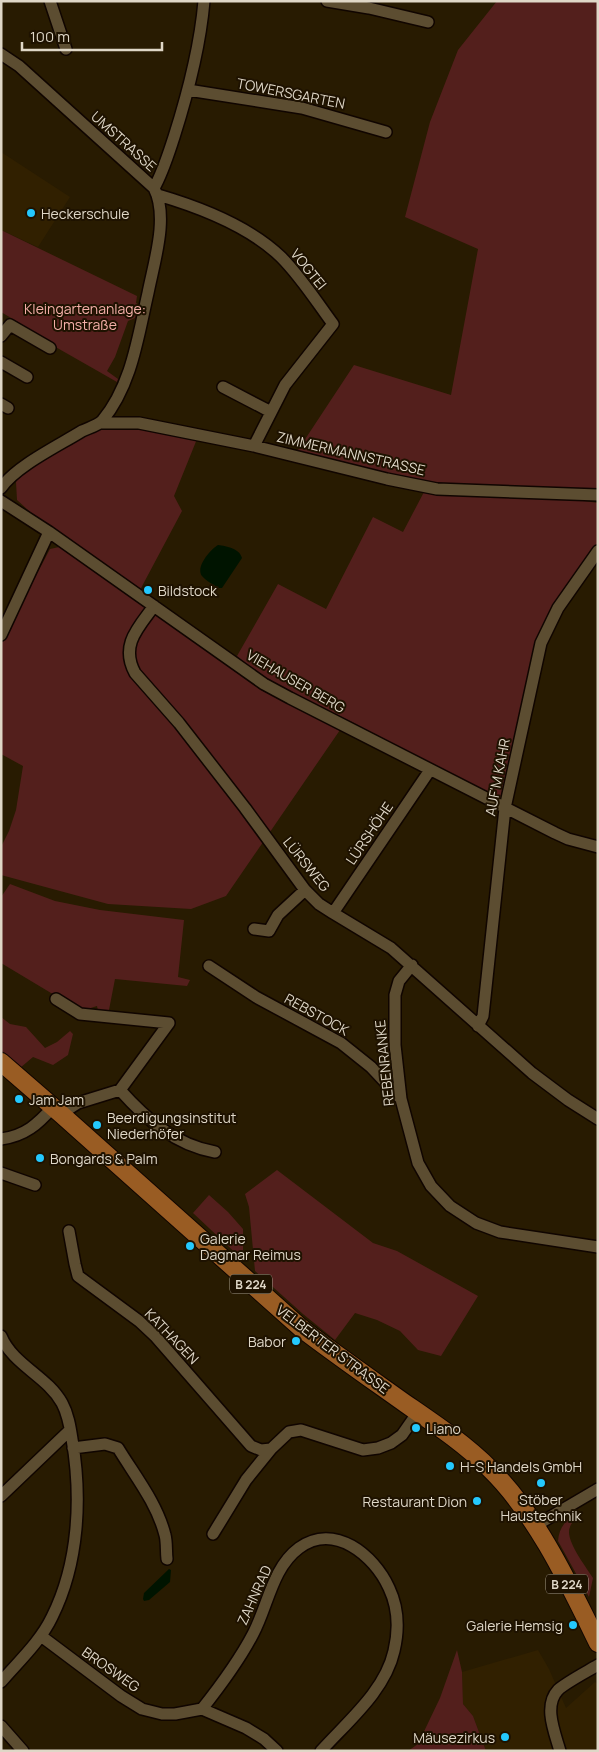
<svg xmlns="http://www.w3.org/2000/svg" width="599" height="1752" viewBox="0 0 599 1752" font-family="Manrope,sans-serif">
	<rect width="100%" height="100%" fill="#281b01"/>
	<!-- built -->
	<path fill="#312000" d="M1 152 70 197 38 247 1 230Z
		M538 1650 549 1669 566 1708 595 1682 598 1684V1751H486L473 1716 463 1704 462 1672Z"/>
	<!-- green -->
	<path fill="#531f1c" d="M497 1H598V494L451 487 296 453 354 365 451 395 478 249 405 217 430 122 458 50Z
		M1 230 137 296 136 303 139 305 135 318 128 321 115 357 107 371 118 379 117 382 17 325 18 322 1 312Z
		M100 426 139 427 197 439 174 496 182 511 140 590 38 519 17 500 16 482 23 472Z
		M424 492 571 499 598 503V559L541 629 503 802 352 722 266 680 237 656 278 584 326 609 373 517 403 532Z
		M64 546 259 689 340 730 226 896 191 909 108 904 1 875V847L9 831 16 810 23 766 1 754V642L50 549Z
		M10 884 55 901 100 910 184 920 178 977 190 980 187 986 115 979 108 1015 98 1011 97 1006 81 1011 1 963V897Z
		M1 1017 10 1024 26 1027 45 1048 57 1042 70 1031 73 1034 68 1055 53 1065 33 1057 20 1068 1 1050Z
		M277 1170 373 1243 397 1251 478 1296 441 1356 418 1350 400 1331 377 1320 355 1313 335 1340 303 1314 255 1271 249 1207 245 1194Z
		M209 1195 228 1212 243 1229V1260L193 1213Z
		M574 1513 577 1517C575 1520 571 1523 570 1527 564 1539 586 1567 593 1578L589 1597 558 1541C559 1528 565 1522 574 1513Z
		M457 1650 462 1672 463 1704 473 1716 486 1751H408L418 1744 440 1698Z"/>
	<!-- water -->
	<path fill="#001400" d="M218 545C227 546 240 549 242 558L222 588H219C214 585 206 581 202 576 195 567 211 549 218 545Z
		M169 1569 171 1570 170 1582 149 1600 144 1601 143 1599 144 1593Z"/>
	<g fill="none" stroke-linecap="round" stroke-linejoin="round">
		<!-- street casing -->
		<g stroke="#100500" stroke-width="14">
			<path id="street" d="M50 1 66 49
				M327 1 369 8 428 22
				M1 54 19 66 154 188C169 217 154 262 148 293 138 336 132 385 102 421 97 426 88 428 82 431 58 446 16 466 1 488
				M188 90 302 108 386 132
				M154 188C163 172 168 155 174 137 188 93 200 48 204 1
				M158 195C199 207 249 226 281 257 301 277 316 301 333 324L285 385 254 446
				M1 336 10 325 50 348
				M1 362 27 377
				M223 387 271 412
				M1 404 8 408
				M101 423H139L254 446 387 479 437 489 598 495
				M1 501 49 532 264 684 290 698 555 833 568 839 598 847
				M154 606C138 628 120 645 135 673L179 723 245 808 305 890 319 904 333 913 391 948 532 1073 568 1100 598 1119
				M1 635 49 532
				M333 913 430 770
				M254 929 269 931 278 915 305 890
				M412 965 399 981 395 995V1045L401 1099 418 1163 431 1186 450 1206 476 1223 500 1232 598 1247
				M209 966 256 997 341 1043 371 1067 401 1099
				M56 999 80 1014 169 1023 120 1090 78 1103 61 1114
				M478 1026 483 1016 505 808 541 643 558 608 598 551
				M120 1090C146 1119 175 1145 215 1152
				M1 1139C25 1136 38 1124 53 1107
				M1 1173 35 1185
				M69 1231 75 1264 78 1276 139 1321 155 1336 251 1446 261 1450 271 1449 289 1432 301 1430 363 1450 378 1448 391 1443 402 1435 418 1412
				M1 1336C13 1365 47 1376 62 1403 68 1414 70 1426 72 1439 82 1497 79 1563 52 1617 40 1642 19 1661 1 1682
				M73 1448 105 1444 118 1448C135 1476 157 1503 165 1535 167 1542 166 1551 167 1559
				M1 1496 70 1430
				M535 1526 598 1489
				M213 1534 246 1480 271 1449
				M41 1636 121 1696 142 1709 162 1714H175L202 1709 246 1728 264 1739 277 1751
				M202 1709C221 1685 239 1661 253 1634 268 1606 272 1568 299 1548 334 1522 374 1555 389 1588 398 1607 399 1630 394 1651 385 1691 348 1721 321 1751
				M1 1726 23 1751
				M560 1751C555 1733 543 1706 558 1690 565 1683 588 1671 598 1665"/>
		</g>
		<!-- primary casing -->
		<g stroke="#100500" stroke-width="20">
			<path id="primary" d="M1 1062 61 1114 301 1328C335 1354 371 1379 406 1404 435 1424 465 1444 490 1469 537 1515 569 1584 598 1643"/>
		</g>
		<!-- street -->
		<use href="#street" stroke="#5c4d31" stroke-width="11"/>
		<!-- primary -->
		<use href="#primary" stroke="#995c23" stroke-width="18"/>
	</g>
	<!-- markers -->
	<g fill="#24c9fe" stroke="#1e1200" stroke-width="2">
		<circle cx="31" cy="213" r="5"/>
		<circle cx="148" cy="590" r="5"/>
		<circle cx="19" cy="1099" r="5"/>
		<circle cx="97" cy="1125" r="5"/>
		<circle cx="40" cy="1158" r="5"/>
		<circle cx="190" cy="1246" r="5"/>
		<circle cx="296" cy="1341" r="5"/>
		<circle cx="416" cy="1428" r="5"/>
		<circle cx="450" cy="1466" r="5"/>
		<circle cx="541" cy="1483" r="5"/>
		<circle cx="477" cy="1501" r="5"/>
		<circle cx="573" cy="1625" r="5"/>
		<circle cx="505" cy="1737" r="5"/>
	</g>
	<g text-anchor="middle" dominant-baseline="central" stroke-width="4" stroke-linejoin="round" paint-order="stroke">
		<!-- shield labels -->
		<g fill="#1e1200" stroke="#a59c8b" stroke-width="1">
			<rect x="230" y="1274.5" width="42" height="19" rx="4"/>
			<rect x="546" y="1574.5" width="42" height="19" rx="4"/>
		</g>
		<g font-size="12" font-weight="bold" fill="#dfd7c7">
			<text x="251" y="1284">B 224</text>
			<text x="567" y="1584">B 224</text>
		</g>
		<!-- street labels -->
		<g font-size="14" fill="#dfd7c7" stroke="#1e1200">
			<text transform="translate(291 93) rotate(11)">TOWERSGARTEN</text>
			<text transform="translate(124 141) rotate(42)">UMSTRASSE</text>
			<text transform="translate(309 269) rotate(51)">VOGTEI</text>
			<text transform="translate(351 453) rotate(13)">ZIMMERMANNSTRASSE</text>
			<text transform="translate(296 681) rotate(30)">VIEHAUSER BERG</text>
			<text transform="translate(497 777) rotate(-79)">AUF'M KAHR</text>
			<text transform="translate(369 833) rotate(-56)">LÜRSHÖHE</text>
			<text transform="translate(307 864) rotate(51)">LÜRSWEG</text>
			<text transform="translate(317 1014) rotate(29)">REBSTOCK</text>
			<text transform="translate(384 1063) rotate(-96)">REBENRANKE</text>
			<text transform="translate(172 1336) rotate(46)">KATHAGEN</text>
			<text transform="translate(333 1349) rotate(37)">VELBERTER STRASSE</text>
			<text transform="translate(254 1595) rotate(-66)">ZAHNRAD</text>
			<text transform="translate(111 1669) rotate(35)">BROSWEG</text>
		</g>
		<!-- poi labels -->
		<g font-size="14" fill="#dfd7c7" stroke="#1e1200" text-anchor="start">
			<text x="41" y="213">Heckerschule</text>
			<text x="158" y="590">Bildstock</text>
			<text x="29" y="1099">Jam Jam</text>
			<text x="107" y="1117">Beerdigungsinstitut<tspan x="107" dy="16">Niederhöfer</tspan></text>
			<text x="50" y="1158">Bongards &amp; Palm</text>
			<text x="200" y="1238">Galerie<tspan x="200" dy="16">Dagmar Reimus</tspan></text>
			<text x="286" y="1341" text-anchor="end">Babor</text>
			<text x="426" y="1428">Liano</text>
			<text x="460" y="1466">H-S Handels GmbH</text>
			<text x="541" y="1499" text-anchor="middle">Stöber<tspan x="541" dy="16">Haustechnik</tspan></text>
			<text x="467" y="1501" text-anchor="end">Restaurant Dion</text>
			<text x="563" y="1625" text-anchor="end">Galerie Hemsig</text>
			<text x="495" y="1737" text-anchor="end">Mäusezirkus</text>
		</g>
		<!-- park labels -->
		<g font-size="14" fill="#f4afa8" stroke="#1e1200">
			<text x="85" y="308">Kleingartenanlage:<tspan x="85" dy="16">Umstraße</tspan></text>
		</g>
	</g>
	<!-- border -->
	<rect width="599" height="1752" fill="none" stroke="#dfd7c7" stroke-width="5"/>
	<!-- scale -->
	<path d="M22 42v8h140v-8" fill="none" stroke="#dfd7c7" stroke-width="2.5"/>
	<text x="30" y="42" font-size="15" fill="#dfd7c7" stroke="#1e1200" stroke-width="4" paint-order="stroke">100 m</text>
</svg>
